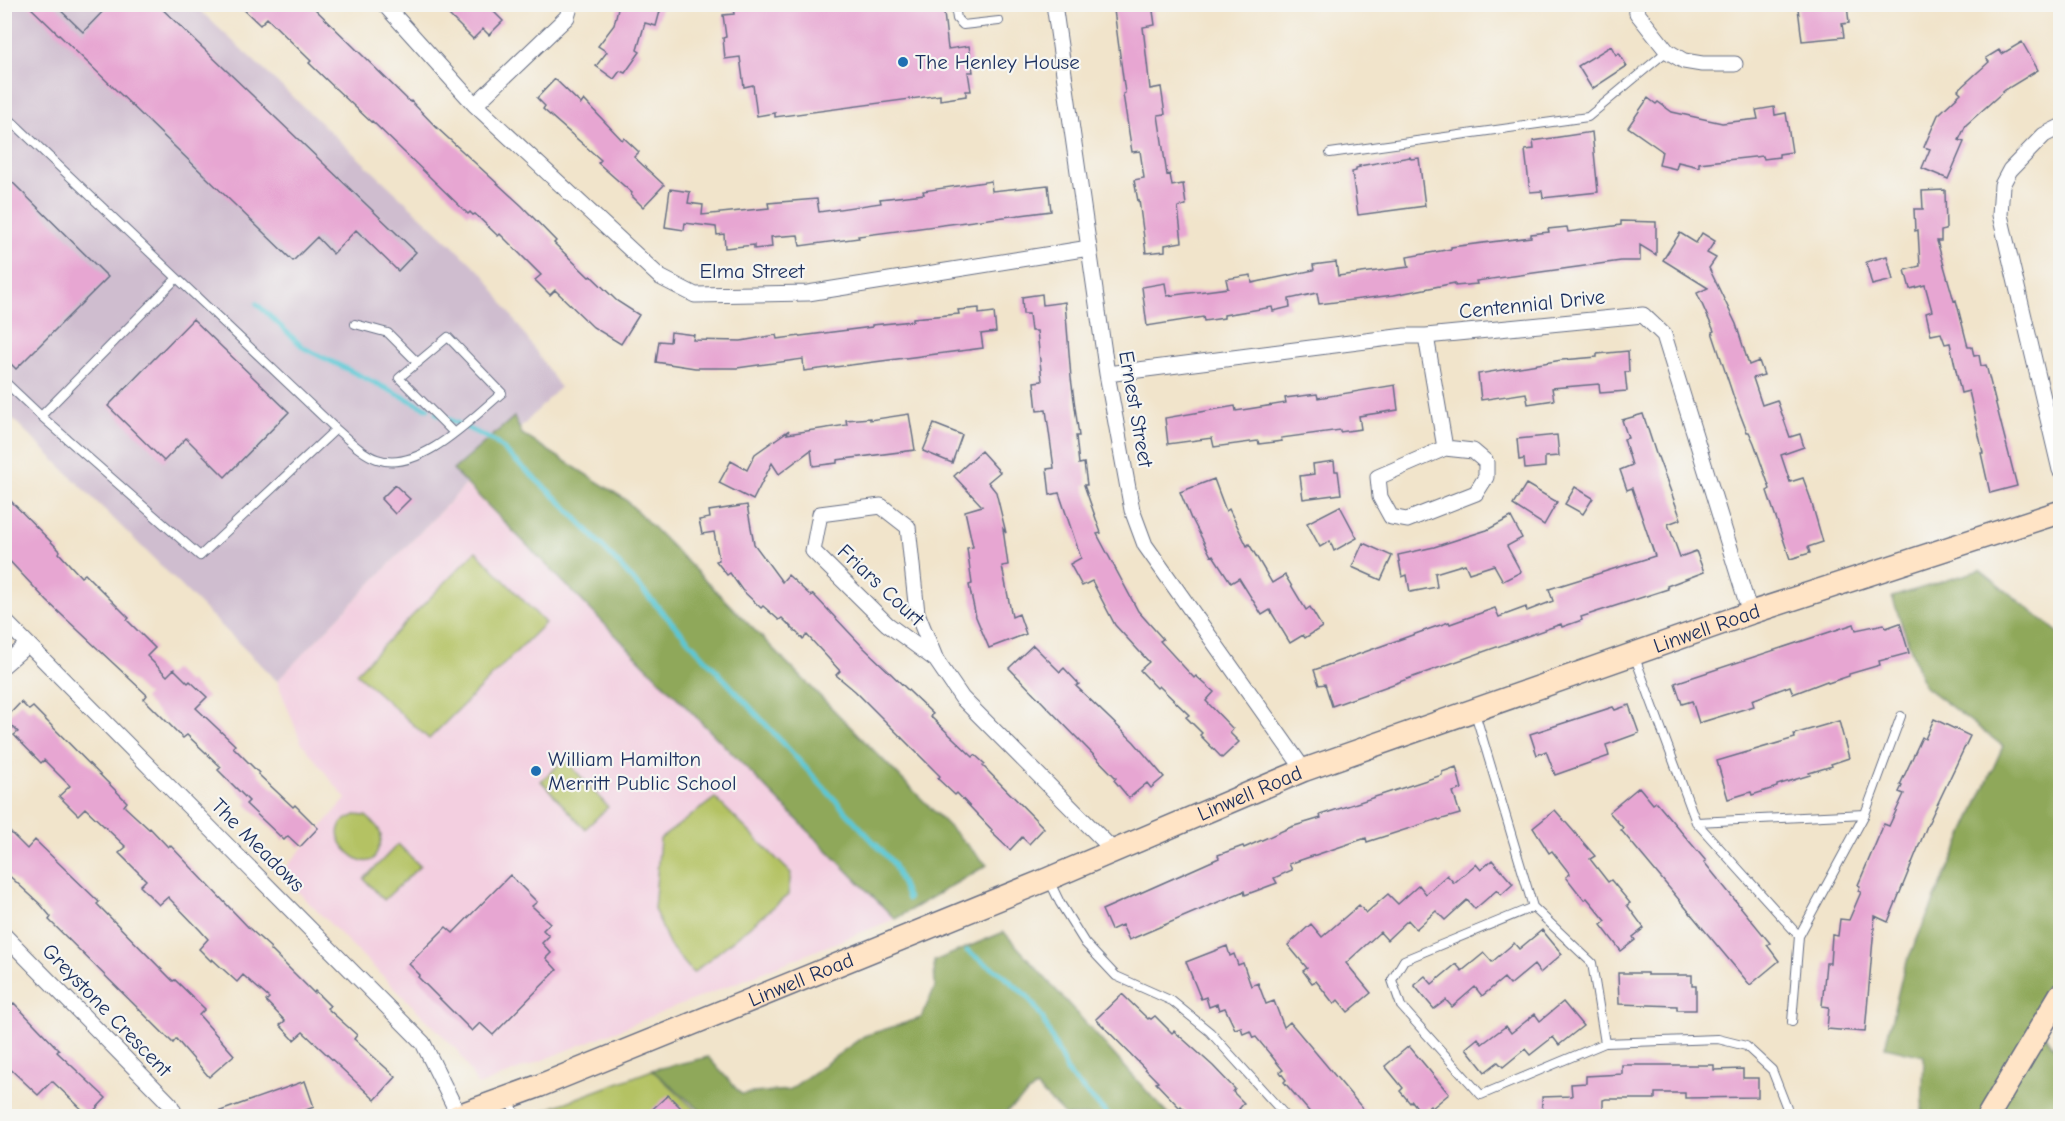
<svg xmlns="http://www.w3.org/2000/svg" width="2065" height="1121" viewBox="0 0 2065 1121" font-family="'Comic Neue',sans-serif">
	<rect width="100%" height="100%" fill="#f6f6f2"/>
	<filter id="ink" filterUnits="userSpaceOnUse"><feTurbulence type="fractalNoise" baseFrequency=".0167" numOctaves="2"/><feDisplacementMap in="SourceGraphic" scale="12" xChannelSelector="R" yChannelSelector="G"/><feConvolveMatrix kernelMatrix="1 2 1 2 8 2 1 2 1" color-interpolation-filters="sRGB"/></filter>
	<filter id="wash" filterUnits="userSpaceOnUse"><feTurbulence type="fractalNoise" baseFrequency=".008" numOctaves="4" result="noise"/><feDisplacementMap in="SourceGraphic" scale="24" xChannelSelector="R" yChannelSelector="G"/><feGaussianBlur stdDeviation="1.35" result="paint"/><feColorMatrix in="noise" values="0 0 0 0 0 0 0 0 0 0 0 0 0 0 0 0 0 1.4 0 .05"/><feComposite in="paint" operator="in"/></filter>
	<g filter="url(#wash)">
		<rect width="100%" height="100%" fill="#f1e4cb"/>
		<!-- built -->
		<path fill="#f3cfe0" d="M466 485 600 620 895 919 478 1086 459 1052 280 874 346 799 301 742 277 681Z"/>
		<!-- industrial -->
		<path fill="#cfbdcf" d="M4 5H194L484 275 560 387 277 681 5 411Z"/>
		<!-- green -->
		<path fill="#b4c264" stroke="#687861" stroke-width="1.5" d="M476 551 545 623 429 739 356 673Z
			M565 759 608 807 585 829 541 781Z
			M715 798 791 873 788 895 693 973 670 946 654 909 660 839Z
			M355 815 366 816C377 825 385 833 379 847 377 851 376 857 372 860 359 869 326 837 343 822 346 819 352 817 355 815Z
			M398 844 420 866 384 900 364 879Z
			M652 1070 702 1116H529Z"/>
		<!-- forest -->
		<path fill="#8fa85a" stroke="#556c5c" stroke-width="1.5" d="M514 417 522 434 625 499 987 865 895 919 453 470Z
			M1980 570 2060 634V1000L2043 1032 2060 1057V1116H1922L1924 1056 1885 1047 1904 968 2003 746 1924 686 1892 597Z
			M1004 932 1169 1116H1066L1036 1087 1001 1116H707L652 1070 708 1057 741 1094 789 1090 864 1036 921 1018 935 987 934 961Z"/>
		<g fill="none" stroke-linecap="round" stroke-linejoin="round">
			<!-- stream -->
			<path stroke="#5cc8d5" stroke-width="5" d="M257 304 304 348 428 409
				M436 413 494 441 566 507 893 863 908 899
				M967 951 1003 975 1028 997 1042 1017 1069 1075 1109 1116"/>
		</g>
		<g id="blocks">
			<!-- building -->
			<path fill="#e7a6d2" d="M27 4H54L83 32 110 4H157L416 252 398 271 356 230 333 254 317 237 293 261Z
				M238 4H310L410 102 411 101 436 127 522 206 556 241 554 243 589 277 591 276 617 301 639 315 621 344 593 327 555 290 550 295 535 280 541 275 500 234 498 236 475 214 473 215 470 212 468 214 372 121 371 122 336 89 309 63 311 61 267 18 260 25Z
				M438 4H486L503 21 489 35 483 29 473 39Z
				M619 4H662L656 26 645 23 637 50 640 52 625 73 620 71 614 79 596 66 607 52 598 46 614 25Z
				M733 4H943L948 49 969 46 973 72H968L971 91H966V96L940 100V95L775 117V113L757 116 753 85 744 87 740 57 725 59 723 38 726 37 723 15 734 14Z
				M1152 4 1155 25 1143 27 1150 89 1161 87 1165 114 1158 115 1167 175 1170 174 1172 186 1183 184 1186 205 1178 207 1182 242 1165 245V251L1146 253 1139 200 1138 201 1134 180 1144 178 1140 151 1132 152 1123 94 1125 93 1114 10Z
				M1823 5V8L1847 5 1849 23 1842 24 1844 37 1802 41 1798 8Z
				M2022 42 2038 70 2005 90 1966 125 1959 140 1964 142 1948 179 1922 168 1930 149 1924 147 1938 115 1961 93 1958 90 1989 62 1986 58 1999 50 2002 54Z
				M1611 46 1616 55 1619 53 1627 66 1592 89 1578 66Z
				M555 79 581 104 584 100 622 140 624 138 639 152 634 157 664 185 643 207 631 195 632 193 598 163 601 160 543 109 545 106 537 98Z
				M1648 98 1656 104 1658 102 1672 112 1722 123 1758 119 1756 110 1774 107 1775 115 1786 113 1792 152 1779 154V157L1764 159 1763 156 1699 163V167L1678 162 1676 169 1659 165 1662 151 1628 127Z
				M1592 132 1598 192 1543 198 1542 191 1530 192 1525 150 1534 149 1533 141Z
				M1410 157 1411 159 1419 158 1425 206 1358 215 1352 172 1356 171V168L1360 167 1359 166Z
				M4 174 108 277 16 369 4 357Z
				M991 181 992 191 1048 185 1051 211 858 236 859 238 800 246 798 235 771 237 772 247 754 249V245L725 248 724 234 717 235 716 227 685 223 684 230 665 227 670 189 690 192 688 203 703 205 702 215 769 208 768 203 817 199 819 212 881 203 880 199 924 194 923 191Z
				M1945 190 1946 230 1941 231V241H1937L1954 301 1956 300 1968 347H1972L1974 356 1979 355 1981 366 1986 365 2017 486 1990 493 1981 453H1983L1969 391 1961 393 1950 343 1945 344 1941 333 1931 335 1926 313 1932 311 1925 285 1910 289 1905 270 1920 266 1918 230 1915 231 1914 209H1923L1922 191Z
				M1621 221 1656 222V255L1640 245V261H1621L1476 281 1477 284 1455 286V283L1394 295 1319 304 1317 293 1289 299 1290 307 1273 311 1272 307 1224 315V318L1204 321 1203 317 1147 326 1142 287 1165 283 1167 296 1228 288 1226 279 1251 275 1252 283 1314 270 1313 265 1336 262 1338 276 1409 267 1407 257 1451 249V247L1531 237V234L1549 232 1548 229 1567 227 1568 232 1621 225Z
				M1680 233 1696 243 1702 233 1715 241 1707 253 1716 258 1709 268 1736 324 1749 365 1759 361 1764 375 1753 378 1762 405 1777 400 1790 437 1800 434 1804 447 1781 455 1790 482 1803 478 1810 497 1823 542 1808 547 1810 553 1790 559 1767 491 1770 489 1754 443 1749 432H1747L1735 401 1712 332 1714 331 1697 293 1708 288 1663 260Z
				M1887 256 1893 280 1872 285 1866 262Z
				M1042 294 1043 305 1065 302 1071 378 1079 436H1076L1079 464 1084 463 1087 485H1084L1101 533 1097 534 1138 611 1163 639 1160 641 1194 678 1196 676 1214 692 1206 701 1233 729 1230 733 1239 742 1222 758 1200 735 1202 733 1186 717 1189 715 1159 686 1157 688 1140 670 1149 662 1115 625 1092 581 1082 586 1070 564 1081 558 1059 493 1050 495 1047 469 1054 468 1046 410 1037 411 1034 382 1042 381 1037 331H1031L1029 314H1023L1022 297Z
				M979 308V314L994 312 996 332 981 334 983 348 804 371 803 359 737 368H695L656 362 659 341 670 342 671 332 694 335 693 340 741 341 776 335 777 339 872 327V325L913 321V318L959 314 958 310Z
				M193 319 289 412 225 477 186 438 164 461 108 406Z
				M1628 351 1629 372H1625L1627 391 1600 393 1599 384 1552 388 1554 400 1528 404 1526 393 1481 400 1478 374 1562 360 1597 357V354Z
				M1395 385 1398 410 1359 416 1361 429 1340 432V430L1281 438 1282 441 1259 444 1258 441 1214 447 1212 438 1168 444 1165 418 1235 406 1236 411 1286 403 1285 398 1317 394 1318 398Z
				M909 414 915 450 837 460V463L813 466 811 450 779 474 772 463 753 500 719 483 731 461 747 470 755 454 789 430 787 434 847 425 846 420 870 418V420Z
				M1643 414 1657 457H1658L1681 519 1668 524 1680 557 1696 551 1704 572 1667 586 1668 589 1581 617 1582 620 1562 627 1561 624 1332 706 1325 684 1319 685 1314 670 1449 622 1450 624 1495 608 1499 617 1526 607 1527 611 1553 601 1549 589 1655 556 1632 488 1627 490 1620 470 1632 465 1624 439 1628 438 1622 420Z
				M934 424 962 435 952 463 923 451Z
				M1557 435 1559 456 1545 457V467L1525 469 1524 459 1519 460 1517 439Z
				M981 451 1000 472 988 482 996 492 1006 533 1003 529 1008 565 1002 566 1012 617 1019 614 1026 634 989 648 976 617 969 585 972 584 967 548 973 547 965 511 982 506 954 476Z
				M1334 461 1335 471H1338L1341 494 1303 499 1300 476 1314 474 1313 464Z
				M1214 479 1226 511 1229 509 1247 546 1249 544 1272 583 1285 575 1306 610 1310 607 1322 627 1305 638 1303 635 1290 643 1270 610 1262 615 1239 578 1231 583 1213 555 1211 556 1192 519H1191L1180 492Z
				M1526 484 1557 502 1544 525 1513 505Z
				M395 485 410 499 395 514 381 499Z
				M1575 487 1593 498 1583 514 1565 504Z
				M4 494 60 551 59 553 81 577 85 574 129 618 127 620 155 648 147 656 167 676 174 669 188 683 190 681 207 697 196 708 235 745 233 747 259 773 258 774 293 807 295 805 318 828 300 847 288 836 284 840 246 804 249 801 218 770 221 767 187 735 183 738 144 699 147 695 47 601 4 555Z
				M747 505 754 544 782 582 788 575 811 596 813 594 863 647 933 714 930 716 973 757 975 755 985 764 983 766 1044 828 1029 844 1022 837 1010 850 991 832 992 830 957 793 955 795 938 779 940 776 855 691 836 675 840 671 807 635 803 639 782 618 779 620 763 606 761 608 742 590 730 573 727 575 716 561 719 560 714 532 702 534 699 520 710 518 709 511Z
				M1340 506 1357 538 1334 551 1330 541 1320 547 1307 523Z
				M1511 517 1522 538 1507 546 1521 572 1503 581 1494 565 1469 573 1465 564 1435 573 1437 587 1410 592 1407 575 1402 577 1398 555 1434 547 1487 530Z
				M1363 543 1392 556 1381 580 1352 567Z
				M1900 623 1909 653 1879 661 1880 665 1849 674V676L1828 683 1827 681 1793 694 1790 686 1752 700 1754 706 1699 723 1692 701 1682 704 1675 683 1854 624 1856 630 1884 624 1886 628Z
				M1033 645 1060 672 1064 668 1079 684 1076 686 1134 742 1164 777 1151 788 1147 783 1129 798 1114 780 1116 778 1009 668Z
				M21 702 29 710 33 707 127 802 124 806 149 829 150 828 168 847 170 845 249 928 271 948 270 949 314 993 315 991 330 1006 327 1008 357 1035 354 1039 396 1077 375 1100 303 1032 294 1040 280 1025 285 1021 266 1001 269 998 243 975 237 982 212 959 211 961 199 949 208 939 200 930 168 897 159 905 140 886 146 880 119 853 126 847 85 808 78 815 59 796 70 786 44 760 41 763 14 735 18 732 5 719Z
				M1629 705 1639 733 1606 745 1609 756 1555 775 1546 751 1537 755 1530 734 1613 707 1615 710Z
				M1934 719 1970 736 1927 826 1888 922 1875 916 1865 1032 1827 1029 1829 1007 1822 1006 1826 963H1830L1832 935 1838 936 1840 919 1849 920 1861 892 1858 891 1860 886 1858 885 1884 824 1889 826 1904 794 1899 792 1902 786 1900 785 1922 737 1925 739Z
				M1839 721 1849 758 1831 764 1832 766 1809 773 1810 775 1777 785V787L1752 795 1751 792 1728 799 1717 761 1795 738 1794 734Z
				M1456 767 1462 789 1453 792 1460 814 1439 820 1438 819 1367 842 1366 838 1289 864 1292 870 1274 878 1277 883 1245 895 1244 891 1129 940 1122 925 1111 930 1102 910 1219 858 1218 855 1243 846 1244 848 1291 827 1321 818 1320 815 1442 775V772Z
				M1639 787 1653 804 1656 802 1706 861 1704 862 1770 943 1767 945 1779 961 1750 985 1621 830 1623 828 1609 812Z
				M1555 810 1595 856 1590 859 1608 882 1611 880 1630 903 1627 905 1644 928 1633 937 1635 940 1621 951 1601 925 1606 921 1587 898 1584 900 1566 877 1570 874 1552 851 1549 853 1533 828Z
				M4 826 27 849 35 840 99 902 97 904 173 981 175 980 205 1009 199 1015 234 1055 209 1077 176 1039 173 1043 49 920 51 917 41 905 4 871Z
				M1492 860 1513 884 1501 895 1497 890 1475 909 1467 900 1445 920 1436 911 1416 929 1408 920 1387 940 1380 932 1346 963 1371 993 1348 1012 1338 1000 1334 1004 1316 981 1312 983 1303 971 1307 968 1288 945 1311 924 1322 937 1359 905 1366 913 1388 894 1398 904 1419 885 1426 894 1447 875 1454 883 1476 864 1481 870Z
				M510 875 537 902 532 906 550 923 543 930 549 936 542 943 551 953 546 958 557 970 493 1035 480 1023 472 1031 418 977 420 975 409 964 446 927 453 933Z
				M1542 930 1562 954 1540 973 1534 965 1510 985 1504 978 1482 996 1475 987 1452 1007 1446 1000 1434 1009 1414 985 1425 976 1432 984 1456 964 1462 971 1484 953 1492 962 1514 943 1519 949Z
				M1227 946 1230 956 1234 954 1238 965 1243 963 1251 986 1258 983 1266 1004 1274 1001 1284 1027 1290 1022 1369 1116H1313L1284 1082 1286 1080 1280 1072 1283 1070 1256 1037 1253 1038 1250 1031 1243 1034 1241 1027 1235 1029 1225 1008 1219 1010 1217 1004 1209 1007 1206 997 1201 999 1186 962Z
				M1618 973H1647V975H1692V986H1696V1010H1677V1006L1619 1004Z
				M1122 994 1148 1019 1149 1018 1151 1019 1155 1016 1172 1033 1174 1031 1213 1066 1235 1089 1233 1092 1244 1103 1239 1109 1246 1116H1191L1181 1106 1180 1108 1156 1083 1158 1082 1096 1019Z
				M1563 1002 1583 1026 1559 1045 1553 1037 1530 1055 1525 1049 1503 1067 1498 1062 1485 1072 1466 1048 1478 1038 1482 1044 1506 1026 1511 1033 1535 1014 1540 1021Z
				M14 1003 59 1050 57 1052 106 1098 89 1116 52 1081 38 1095 4 1063V1012Z
				M1409 1046 1449 1094 1432 1108 1430 1106 1421 1113 1412 1101 1410 1103 1400 1091 1403 1088 1385 1066Z
				M1622 1065H1714V1070L1743 1069V1078H1758V1097L1685 1098V1093H1655V1099H1606L1603 1100V1111L1590 1112V1115L1543 1116 1542 1097 1572 1096 1571 1084 1586 1083V1076L1622 1074Z
				M305 1081 314 1107 290 1116H210L209 1115Z
				M668 1095 689 1116H645Z"/>
		</g>
	</g>
	<g filter="url(#ink)">
		<use href="#blocks" fill-opacity="0" stroke="#666e84" stroke-width="1.5"/>
		<g fill="none" stroke-linecap="round" stroke-linejoin="round">
			<!-- lane casing -->
			<g stroke="#666e84" stroke-width="10">
				<path id="lane" d="M956 12 957 19 963 25 999 21
					M4 114 336 429C348 439 362 454 377 459 419 474 472 418 502 393L448 337 399 378 454 433
					M1330 153 1588 117 1667 51
					M355 324 388 333 418 363
					M4 381 41 416 200 556 336 429
					M41 416 177 278
					M1634 655 1696 822 1799 936
					M1475 713 1533 907 1592 963 1605 1043
					M1696 822 1865 814
					M1049 880 1060 903 1085 943 1116 976 1172 1001 1210 1032 1286 1116
					M1533 907 1404 960 1392 980 1401 1006 1481 1095 1605 1043 1718 1039 1746 1046 1772 1070 1790 1116
					M1792 1022 1799 936 1865 814 1901 716
					M509 1098 516 1116"/>
			</g>
			<!-- street casing -->
			<g stroke="#666e84" stroke-width="17">
				<path id="street" d="M384 4 475 105 660 277 695 295 808 293 1089 248
					M1054 4 1107 374 1132 510 1145 545 1304 770
					M1636 4 1637 13 1667 51 1684 61 1702 64H1735
					M475 105 567 17 571 4
					M2060 127 2044 135 2010 170 2002 185 2000 215 2060 470
					M1426 336 1445 448 1378 477 1380 497 1391 517 1407 520 1476 493 1486 477V462L1473 451 1445 448
					M1107 374 1405 336H1426L1643 315 1664 335 1750 613
					M4 620 423 1043 459 1116
					M936 660 887 624 813 551 820 514 881 506 908 527 917 613 936 660 962 698 1114 851
					M4 665 28 644
					M4 935 170 1104 176 1116"/>
			</g>
			<!-- secondary casing -->
			<g stroke="#666e84" stroke-width="25">
				<g id="secondary">
					<path id="s1" d="M457 1116 539 1086 1048 879 1304 770 1750 613 2060 512"/>
					<path d="M1988 1116 2060 995"/>
				</g>
			</g>
			<!-- lane -->
			<use href="#lane" stroke="#fff" stroke-width="8"/>
			<!-- street -->
			<use href="#street" stroke="#fff" stroke-width="15"/>
			<!-- secondary -->
			<use href="#secondary" stroke="#ffe4c6" stroke-width="22"/>
		</g>
	</g>
	<!-- markers -->
	<g fill="#1f6fb2" stroke="#f6f6f2" stroke-width="2">
		<circle cx="903" cy="62" r="6"/>
		<circle cx="536" cy="771" r="6"/>
	</g>
	<g text-anchor="middle" dominant-baseline="central" stroke-width="4.5" stroke-linejoin="round" paint-order="stroke">
		<!-- poi labels -->
		<g font-size="21" fill="#1b2f5e" stroke="#f6f6f2" text-anchor="start">
			<text x="915" y="62">The Henley House</text>
			<text x="548" y="759">William Hamilton<tspan x="548" dy="24">Merritt Public School</tspan></text>
		</g>
		<!-- street labels -->
		<g font-size="21" fill="#1b2f5e" stroke="#f6f6f2">
			<text x="752" y="271">Elma Street</text>
			<text transform="translate(1532 304) rotate(-6)">Centennial Drive</text>
			<text transform="translate(1136 409) rotate(80)">Ernest Street</text>
			<text transform="translate(881 585) rotate(43)">Friars Court</text>
			<text stroke="none"><textPath href="#s1" startOffset="1342">Linwell Road</textPath></text>
			<text stroke="none"><textPath href="#s1" startOffset="856">Linwell Road</textPath></text>
			<text transform="translate(258 845) rotate(45)">The Meadows</text>
			<text stroke="none"><textPath href="#s1" startOffset="370">Linwell Road</textPath></text>
			<text transform="translate(107 1010) rotate(46)">Greystone Crescent</text>
		</g>
	</g>
	<!-- margin -->
	<rect width="2065" height="1121" fill="none" stroke="#f6f6f2" stroke-width="24"/>
</svg>
